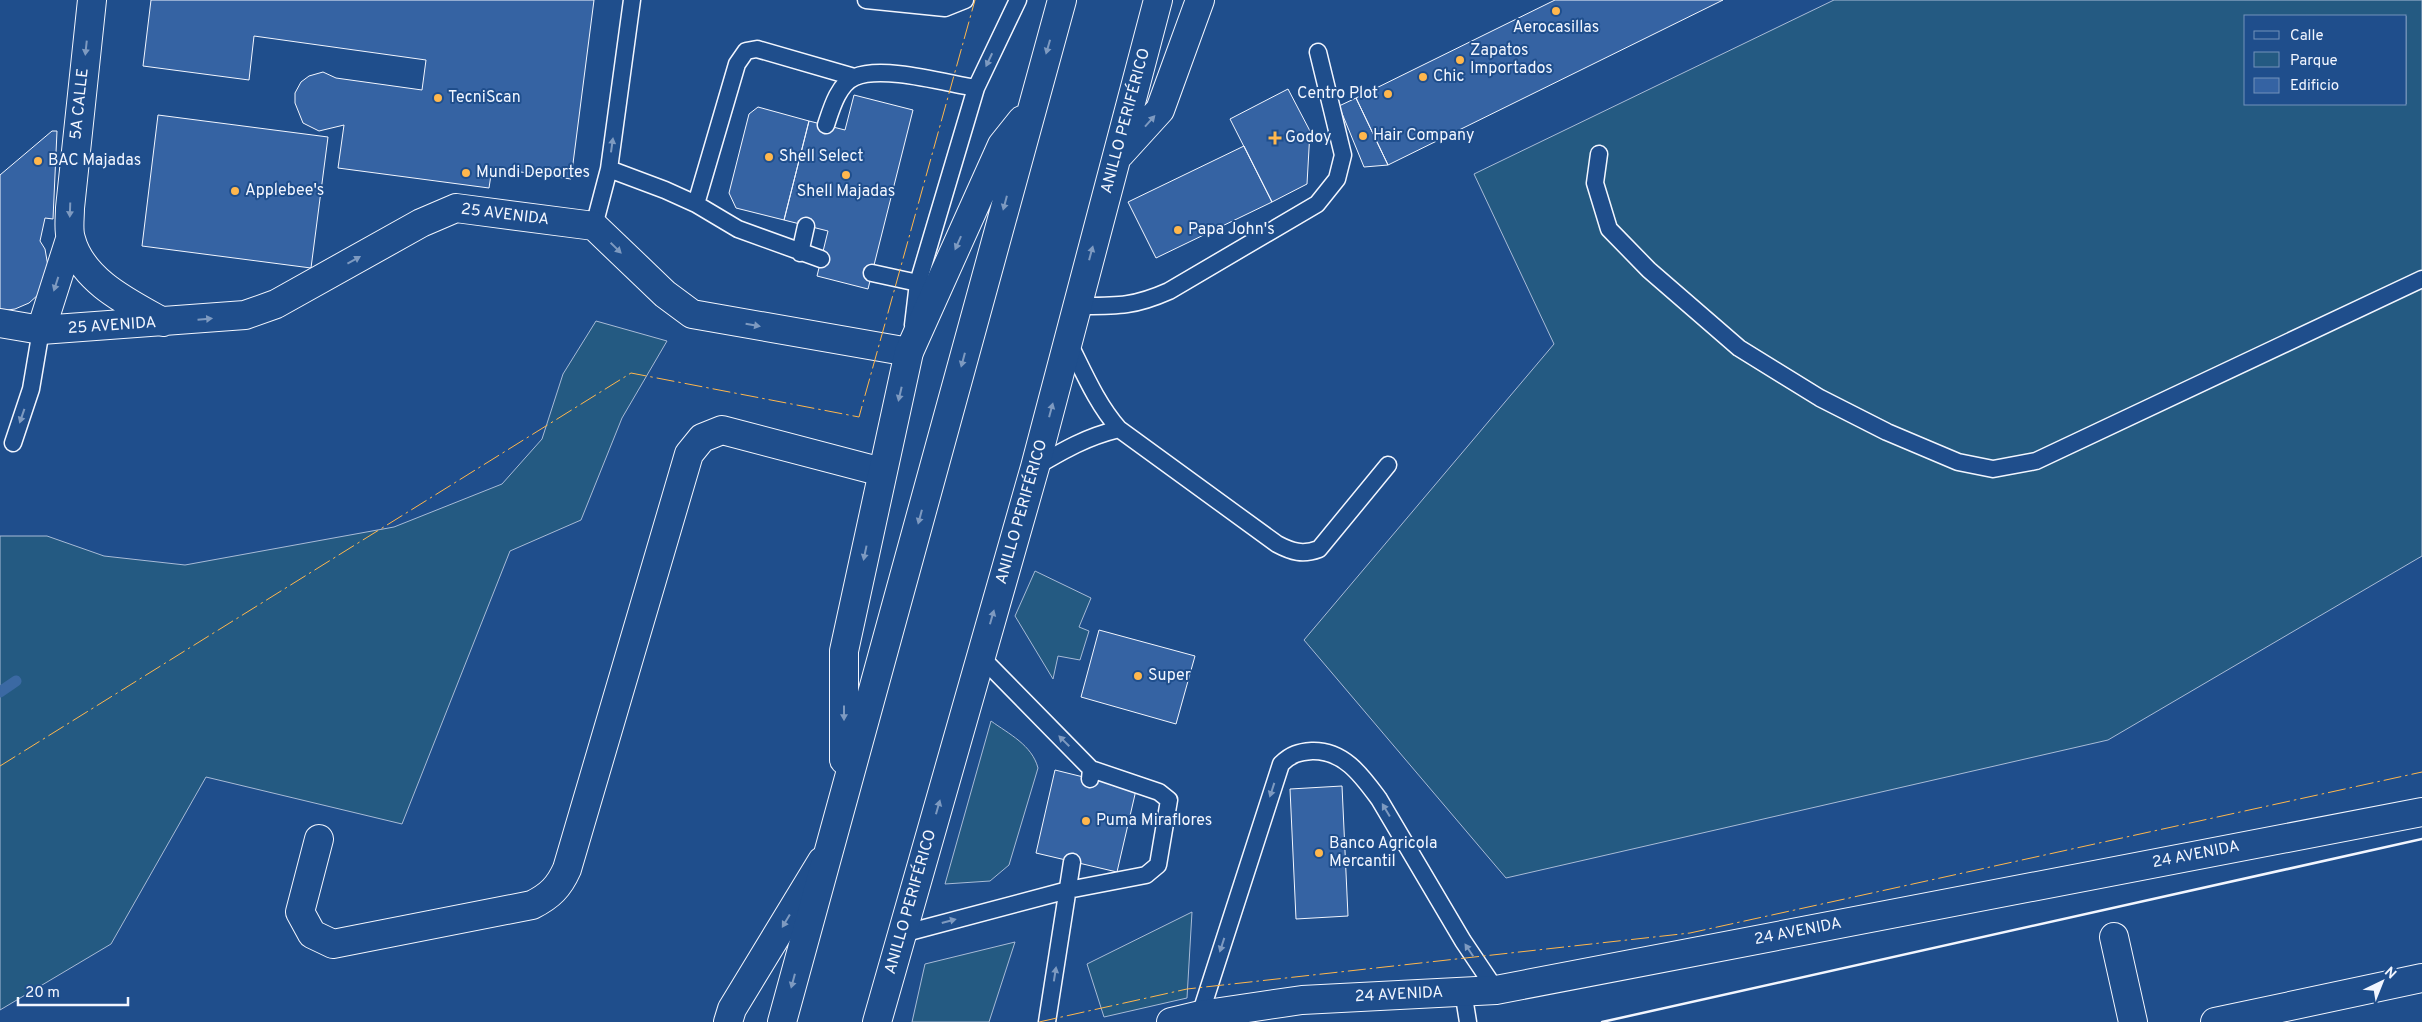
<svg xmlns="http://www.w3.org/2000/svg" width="2422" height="1022" viewBox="0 0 2422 1022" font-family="Overpass,sans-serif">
	<rect width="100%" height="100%" fill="#1f4e8c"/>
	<!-- green -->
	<path fill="#245a82" stroke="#a8bbd7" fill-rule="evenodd" d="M1834 0H2422V556L2108 740 1506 878 1304 640 1554 344 1474 174ZM2246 16H2406V104H2246Z
		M596 321 667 341 622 418 581 520 510 551 402 824 206 777 111 944 0 1010V536H47L104 556 185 565 394 527 502 484 542 439 563 374Z
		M1035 571 1091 598 1079 627 1089 631 1080 660 1058 656 1053 679 1015 616Z
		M991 721C1009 734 1032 745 1038 768L1009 865 990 881 945 884Z
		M1192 912 1187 998 1104 1017 1087 964Z
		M1015 942 989 1022H912L925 964Z"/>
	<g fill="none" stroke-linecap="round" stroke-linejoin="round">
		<!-- stream -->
		<path stroke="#3b69a3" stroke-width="11" d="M0 692 16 681"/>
	</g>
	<!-- building -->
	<path fill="#3563a3" stroke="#f2f6ff" d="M151 0H594L571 179 492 168 489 188 338 168 344 125 319 131 303 123 295 103V93L301 82 309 76 323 72 336 78 422 90 426 60 254 36 249 80 143 66Z
		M1555 0H1723L1388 165 1356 98Z
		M1288 89 1310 131 1307 184 1272 202 1230 119Z
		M854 95 913 110 868 289 817 276 828 231 784 220 809 121 845 130Z
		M1356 98 1388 165 1364 167 1339 106Z
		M758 107 809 121 784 220 736 208 729 193 749 114Z
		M158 115 328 137 311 268 142 246Z
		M52 131H57L53 219 45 218 40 241 45 249 49 272 39 294 29 303 15 309 0 311V175Z
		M1244 146 1272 202 1156 258 1128 202Z
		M1099 630 1195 656 1176 724 1081 697Z
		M1055 770 1136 790 1117 872 1036 853Z
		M1342 786 1348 916 1296 919 1290 789Z"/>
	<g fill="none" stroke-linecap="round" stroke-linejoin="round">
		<!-- service casing -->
		<g stroke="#f2f6ff" stroke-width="19">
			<path id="service" d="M866 0 945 8 965 0
				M826 125C831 110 838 84 855 77 883 65 945 83 976 88
				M1599 154 1595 183 1609 229 1649 270 1739 348 1820 398 1887 432 1958 462 1993 469 2036 461 2422 279
				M609 169 665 190 696 204 738 229 821 259
				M696 204 737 64 746 51 757 49 854 77
				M594 226 609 169 632 0
				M800 253 806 226
				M872 273 918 283
				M1077 306C1117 306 1133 307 1169 291L1317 204 1337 179 1343 155 1318 52
				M913 325 918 283 976 88 1018 0
				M1069 343C1084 373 1097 404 1119 429L1277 544C1292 552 1303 555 1319 549L1388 465
				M13 443 31 389 41 330
				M1035 467C1064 450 1086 437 1119 429
				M981 657 1091 769 1090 779
				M902 934 1068 890 1146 875 1158 865 1169 800 1159 792 1091 769
				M1463 991 1468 1022
				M1200 1015 1281 764C1291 754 1299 752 1312 751 1344 750 1362 776 1379 799L1463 941 1496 990
				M1047 1022 1072 862"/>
		</g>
		<!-- minor casing -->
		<g stroke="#f2f6ff" stroke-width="30">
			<path id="minor" d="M92 0 70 208C70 218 68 230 71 239 82 281 129 303 163 322
				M0 323 41 330 245 315 276 304 421 223 456 208 594 226 665 294 692 314 909 352
				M41 330 70 239
				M319 839 300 912 312 934 333 944 532 905C550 896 559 887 567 869L689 454 702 438 722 430 882 472
				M2114 937 2133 1022
				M2215 1022 2422 978"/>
		</g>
		<!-- tertiary casing -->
		<g stroke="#f2f6ff" stroke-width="30">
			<path id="tertiary" d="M728 1022 732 1009 822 861
				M1171 1022 1200 1015 1302 1000 1496 990 2422 812"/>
		</g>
		<!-- trunk casing -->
		<g stroke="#f2f6ff" stroke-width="30">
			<path id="trunk" d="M1120 154 1160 110 1200 0
				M844 760V651L909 352 1002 145 1022 120
				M782 1022 1062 0
				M877 1022 1035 467 1158 0"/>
		</g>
		<!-- service -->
		<use href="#service" stroke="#1f4e8c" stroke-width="16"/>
		<!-- minor -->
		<use href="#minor" stroke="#1f4e8c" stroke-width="28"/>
		<!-- tertiary -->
		<use href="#tertiary" stroke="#1f4e8c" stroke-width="28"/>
		<!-- trunk -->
		<use href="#trunk" stroke="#1f4e8c" stroke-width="28"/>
		<!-- wall -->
		<path stroke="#f2f6ff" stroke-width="2.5" d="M1602 1022 2422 839"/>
		<!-- power -->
		<path stroke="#ffb74d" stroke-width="1" stroke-dasharray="18 4 2.5 4" stroke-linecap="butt" d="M0 766 631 373 859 417 975 0
			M1039 1022 1187 989 1690 933 2422 772"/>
	</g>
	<!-- one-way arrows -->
	<defs><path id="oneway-solid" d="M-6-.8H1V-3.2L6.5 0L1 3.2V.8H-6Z" transform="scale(1.25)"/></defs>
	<g fill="#7e9ac0">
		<use href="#oneway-solid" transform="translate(1048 47) rotate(106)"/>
		<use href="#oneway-solid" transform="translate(86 48) rotate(96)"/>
		<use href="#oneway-solid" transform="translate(989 60) rotate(115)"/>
		<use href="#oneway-solid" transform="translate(1150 121) rotate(-48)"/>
		<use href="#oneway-solid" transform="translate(612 145) rotate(-82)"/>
		<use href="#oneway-solid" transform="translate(1005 203) rotate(105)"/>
		<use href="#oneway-solid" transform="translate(70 210) rotate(92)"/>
		<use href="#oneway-solid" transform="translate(958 243) rotate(114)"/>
		<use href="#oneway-solid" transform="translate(616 248) rotate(44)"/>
		<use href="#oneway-solid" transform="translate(1091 253) rotate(-75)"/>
		<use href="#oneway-solid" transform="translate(354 260) rotate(-29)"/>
		<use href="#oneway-solid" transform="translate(56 284) rotate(108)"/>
		<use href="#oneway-solid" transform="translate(205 319) rotate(-5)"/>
		<use href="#oneway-solid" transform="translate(753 325) rotate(10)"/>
		<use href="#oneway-solid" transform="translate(963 360) rotate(105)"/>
		<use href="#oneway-solid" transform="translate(900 394) rotate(103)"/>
		<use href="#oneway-solid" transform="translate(1051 410) rotate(-75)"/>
		<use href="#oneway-solid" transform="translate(22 416) rotate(109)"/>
		<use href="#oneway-solid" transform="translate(920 517) rotate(105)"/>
		<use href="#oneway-solid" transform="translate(865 553) rotate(102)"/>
		<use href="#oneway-solid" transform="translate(992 617) rotate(-74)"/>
		<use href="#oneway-solid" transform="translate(844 713) rotate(90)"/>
		<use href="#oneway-solid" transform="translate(1064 741) rotate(-135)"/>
		<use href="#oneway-solid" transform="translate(1272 790) rotate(108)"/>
		<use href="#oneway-solid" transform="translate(938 807) rotate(-74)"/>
		<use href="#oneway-solid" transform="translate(1386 810) rotate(-121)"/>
		<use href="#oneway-solid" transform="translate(786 921) rotate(121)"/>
		<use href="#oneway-solid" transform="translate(949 921) rotate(-15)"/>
		<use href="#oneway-solid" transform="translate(1222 945) rotate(108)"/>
		<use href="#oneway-solid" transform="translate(1469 950) rotate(-124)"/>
		<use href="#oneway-solid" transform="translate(1055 974) rotate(-81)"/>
		<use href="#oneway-solid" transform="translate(793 981) rotate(105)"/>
	</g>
	<!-- markers -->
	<g fill="#ffb74d" stroke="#1f4e8c" stroke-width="2">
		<circle cx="1556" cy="11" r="5"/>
		<circle cx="1460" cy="60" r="5"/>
		<circle cx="1423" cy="77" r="5"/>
		<circle cx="1388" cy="94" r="5"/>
		<circle cx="438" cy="98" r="5"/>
		<circle cx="1363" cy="136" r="5"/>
		<path d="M1272.5 130.5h5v5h5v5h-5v5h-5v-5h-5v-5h5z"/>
		<circle cx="769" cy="157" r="5"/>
		<circle cx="38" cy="161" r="5"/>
		<circle cx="466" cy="173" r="5"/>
		<circle cx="846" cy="175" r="5"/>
		<circle cx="235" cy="191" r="5"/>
		<circle cx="1178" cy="230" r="5"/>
		<circle cx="1138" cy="676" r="5"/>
		<circle cx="1086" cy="821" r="5"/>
		<circle cx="1319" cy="853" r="5"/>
	</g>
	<g text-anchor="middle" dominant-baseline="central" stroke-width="4" stroke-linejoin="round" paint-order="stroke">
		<!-- poi labels -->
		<g font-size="16" fill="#f2f6ff" stroke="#1f4e8c" text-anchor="start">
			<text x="1556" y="28" text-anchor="middle">Aerocasillas</text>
			<text x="1470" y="51">Zapatos<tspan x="1470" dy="18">Importados</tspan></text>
			<text x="1433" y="77">Chic</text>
			<text x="1378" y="94" text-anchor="end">Centro Plot</text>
			<text x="448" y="98">TecniScan</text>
			<text x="1373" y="136">Hair Company</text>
			<text x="1285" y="138">Godoy</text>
			<text x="779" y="157">Shell Select</text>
			<text x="48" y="161">BAC Majadas</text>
			<text x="476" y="173">Mundi Deportes</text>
			<text x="245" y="191">Applebee's</text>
			<text x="846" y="192" text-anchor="middle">Shell Majadas</text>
			<text x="1188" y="230">Papa John's</text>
			<text x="1148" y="676">Super</text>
			<text x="1096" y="821">Puma Miraflores</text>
			<text x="1329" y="844">Banco Agricola<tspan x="1329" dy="18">Mercantil</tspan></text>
		</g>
		<!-- street labels -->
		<g font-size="16" fill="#f2f6ff" stroke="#1f4e8c">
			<text transform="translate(80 104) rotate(-84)">5A CALLE</text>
			<text transform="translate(1126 121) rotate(-75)">ANILLO PERIFÉRICO</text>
			<text transform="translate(505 215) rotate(7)">25 AVENIDA</text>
			<text transform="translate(112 326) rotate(-4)">25 AVENIDA</text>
			<text transform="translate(1022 512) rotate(-74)">ANILLO PERIFÉRICO</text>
			<text transform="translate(2196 855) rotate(-11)">24 AVENIDA</text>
			<text transform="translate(911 902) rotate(-74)">ANILLO PERIFÉRICO</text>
			<text transform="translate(1798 932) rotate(-11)">24 AVENIDA</text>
			<text transform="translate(1399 995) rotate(-3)">24 AVENIDA</text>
		</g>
	</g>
	<!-- legend -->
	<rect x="2244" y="15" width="162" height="90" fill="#1f4e8c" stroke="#7391ba"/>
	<rect x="2254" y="31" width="25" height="8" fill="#1f4e8c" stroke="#7391ba"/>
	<text x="2290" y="40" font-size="15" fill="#f2f6ff">Calle</text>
	<rect x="2254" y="52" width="25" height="15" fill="#245a82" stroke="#7391ba"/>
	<text x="2290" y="65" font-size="15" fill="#f2f6ff">Parque</text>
	<rect x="2254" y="78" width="25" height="15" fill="#3563a3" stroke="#7391ba"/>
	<text x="2290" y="90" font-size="15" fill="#f2f6ff">Edificio</text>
	<!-- north arrow -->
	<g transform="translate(2382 982) rotate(43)" stroke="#1f4e8c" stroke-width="4" paint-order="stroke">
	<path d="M0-4L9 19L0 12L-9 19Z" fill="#f2f6ff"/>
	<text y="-8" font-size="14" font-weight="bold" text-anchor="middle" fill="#f2f6ff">N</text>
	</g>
	<!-- scale -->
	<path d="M18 997v8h110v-8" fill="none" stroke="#f2f6ff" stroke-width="2.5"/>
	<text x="25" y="997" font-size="15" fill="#f2f6ff" stroke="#1f4e8c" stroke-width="4" paint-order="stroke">20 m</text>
</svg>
